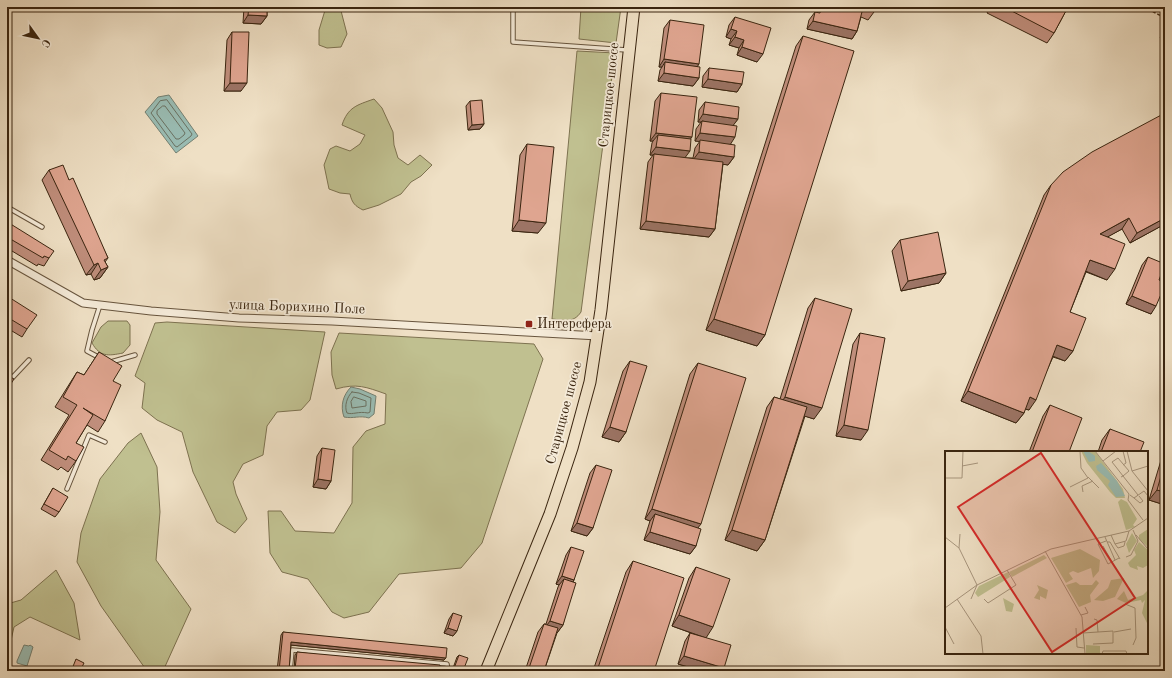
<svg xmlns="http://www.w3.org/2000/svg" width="1172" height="678" viewBox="0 0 1172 678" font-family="'Old Standard TT',serif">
	<rect width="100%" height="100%" fill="#efe0c5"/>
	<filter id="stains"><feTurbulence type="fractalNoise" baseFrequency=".005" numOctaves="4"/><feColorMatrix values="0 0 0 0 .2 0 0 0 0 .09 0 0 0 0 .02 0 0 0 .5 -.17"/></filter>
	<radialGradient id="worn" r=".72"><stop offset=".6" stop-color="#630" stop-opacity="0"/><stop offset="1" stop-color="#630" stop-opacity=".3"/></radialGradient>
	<!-- green -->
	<path fill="#c0c090" stroke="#7d7250" d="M326 7H340L347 34 341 47 327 48 319 45V30Z
		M581 7H621L616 43 579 39Z
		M577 51 615 53 581 312C573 324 563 320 552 319Z
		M374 99 382 108 393 132 394 145 398 158 408 165 420 155 432 165 421 176 411 182 401 194 379 205 363 210C355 206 352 203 350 194L340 193 329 189 324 165 330 149 336 146 350 151 360 144 365 135 342 125C348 107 357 105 374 99Z
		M108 321H127L130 325V345L123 353C108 356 100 357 92 343L101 327Z
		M167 322 325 332 310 400 301 410 277 412 267 426 263 455 243 464 233 482 236 494 247 519 235 533 217 522 193 472 182 432 157 420 142 408 145 383 135 376 155 323Z
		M339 333 534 344 543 359 482 543 461 568 399 574 369 612 344 618 332 612 308 579 282 572 270 553 268 511H281L295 531 334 533 352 503 353 447 366 431 385 424 386 394C366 387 357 383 336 389L332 375 331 352Z
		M141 433 157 467 160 512 156 560 191 609 163 671H147L101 606 77 562 81 533 100 479 128 443Z
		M56 570 74 603 80 640 30 617 14 627 7 658V604L21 600Z"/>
	<!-- water -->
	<path fill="#9abdb4" stroke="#748072" d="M169 95 198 136 176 153 145 112 158 97Z
		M351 387 360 389 376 396 374 414 369 418C359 415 354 419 344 417 340 406 343 395 351 387Z
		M24 645 29 646 30 645 33 647 27 666 17 663V661Z"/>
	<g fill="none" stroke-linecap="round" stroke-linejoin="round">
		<!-- shore -->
		<path stroke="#6a7162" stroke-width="1" d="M167 100 192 134 191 136 177 147 175 146 151 113 160 101Z
			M163 106H165L185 133 184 135 179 139H176L157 114V111Z
			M352 392 359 393 371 398 370 412 368 413C358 411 353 415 347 413 344 406 347 397 352 392Z
			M354 397 366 401V406L352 408 351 402Z"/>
		<!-- service casing -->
		<g stroke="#67543d" stroke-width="5.5">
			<path id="service" d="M513 7V42L627 50
				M7 207 42 227
				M100 305 92 330 87 351 100 358
				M111 362 135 355
				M7 374 13 377 29 360
				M67 489 89 435 105 442
				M290 671 292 650 447 664 448 671"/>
		</g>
		<!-- minor casing -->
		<g stroke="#67543d" stroke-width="9">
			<path id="minor" d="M7 260 83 303 151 311 239 318 332 321 598 336"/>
		</g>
		<!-- primary casing -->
		<g stroke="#3a2510" stroke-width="13">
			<path id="primary" d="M486 671 550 514 572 448 590 382 601 310 634 7"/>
		</g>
		<!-- path -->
		<path stroke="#3a2510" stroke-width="1.5" stroke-dasharray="3 2" stroke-linecap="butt" d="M1144 7 1165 18"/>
		<!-- service -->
		<use href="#service" stroke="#f5ebd9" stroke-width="3.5"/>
		<!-- minor -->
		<use href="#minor" stroke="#f5ebd9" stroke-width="7"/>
		<!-- primary -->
		<use href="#primary" stroke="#efe0c5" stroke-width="11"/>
	</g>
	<!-- wall -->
	<path fill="#c08e7c" stroke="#3a2510" d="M244 7H267V16L261 24 243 23Z
		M821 7 834 10 836 7H876L874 12 868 20 861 17 857 31 852 39 807 29 809 20 815 12H818Z
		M990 7H1068L1054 33 1047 43 987 13Z
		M735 17 757 62 737 55 739 48 729 45 731 39 726 37 729 25Z
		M670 20 699 64 697 66 699 78 693 86 658 81 660 70 662 67H659L664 28Z
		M1165 31V42L1160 38Z
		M232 32 241 91H224L227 40Z
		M803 36 765 335 757 346 706 330 796 46Z
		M709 68 742 84 737 92 702 87 703 76Z
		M661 93 690 139 685 158H693L695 148 700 141H695L696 129 701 122H698L699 110 705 102 738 119 733 125 730 144 734 157 728 165 723 164 715 229 709 237 640 229 648 162 653 155H650L652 143 653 141H650L655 101Z
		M470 101 484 124 480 129 468 130 466 106Z
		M527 144 538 233 512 231 520 155Z
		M49 170 69 180 108 258 105 262 108 267 100 278 94 280 91 274 86 275 42 180Z
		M1051 185 1165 224 1130 243 1122 229 1107 237V280L1086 272 1070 312 1073 351 1065 361 1053 357 1029 410 1025 409 1024 413 1016 423 961 401 1044 195Z
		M7 226 49 258 44 266 38 264 37 266 7 248Z
		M900 240 946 273 939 283 901 291 892 251Z
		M1148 257 1159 280 1151 314 1126 304 1142 265Z
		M7 296 27 329 22 337 7 328Z
		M815 298 814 419 805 416 765 540 757 551 725 540 767 407 774 397 780 399 808 308Z
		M860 333 861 440 836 436 853 344Z
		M99 352 113 381 105 421 98 432 87 425 76 443V461L68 472 61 467 58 470 41 460 69 415 55 407 70 383 77 372 84 375Z
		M630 361 626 432 619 442 602 437 623 371Z
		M698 363V528L696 546 690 554 644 540 650 521 645 519 690 374Z
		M1050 405 1069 452H1029L1043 416Z
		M1110 429 1140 452H1098L1102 440Z
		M1165 447V505L1149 500Z
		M322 448 331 481 326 489 313 487 317 456Z
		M596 465 593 528 587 536 571 531 590 473Z
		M53 488 59 512 55 517 41 509Z
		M571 547 574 580 573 582 563 625 557 633 544 671H525L538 632 544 624H546L558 587 559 585 556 584 566 555Z
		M633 561 654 671H593L626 572Z
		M696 567 706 638 722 671H702L678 664 685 641 690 633 702 637 672 626 689 578Z
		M453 613 457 631 453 636 444 633 449 619Z
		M283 632 444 660 291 645 289 671H277L281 635Z
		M297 652 439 671H294L295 655Z
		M459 655 463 671H452L457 657Z"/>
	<!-- shaded-wall -->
	<path fill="#9c7465" stroke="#3a2510" d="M718 7H739L736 11Z
		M248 15 267 16 261 24 243 23Z
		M813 21 857 31 852 39 807 29Z
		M731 29 737 31 731 39 726 37Z
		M735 37 744 40 739 48 729 45Z
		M742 47 763 54 757 62 737 55Z
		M664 59 699 64 694 72 665 62 662 67H659Z
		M664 73 699 78 693 86 658 81Z
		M708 79 742 84 737 92 702 87Z
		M230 83H247L241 91H224Z
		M703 114 738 119 732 127 702 121 701 122H698Z
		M484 124 480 129 468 130 472 125Z
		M656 133 692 137 686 145 658 135 653 141H650Z
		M700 133 735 137 730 145 695 141Z
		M656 147 690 151 684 159 654 154 653 155H650Z
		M699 152 734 157 728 165 693 160Z
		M1129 218 1122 229 1093 245 1100 234Z
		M1165 218V224L1130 243 1137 233Z
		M519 220 546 223 538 233 512 231Z
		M646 221 715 229 709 237 640 229Z
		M1090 260 1115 269 1107 280 1083 270Z
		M98 263 91 274 86 275 94 265Z
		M108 267 100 278 94 280 101 270Z
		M946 273 939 283 901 291 908 281Z
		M1132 296 1156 306 1151 314 1126 304Z
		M714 319 765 335 757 346 706 330Z
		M1057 345 1073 351 1065 361 1050 355Z
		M968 391 1024 413 1016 423 961 401Z
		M785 397 822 408 814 419 778 408Z
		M1030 397 1036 400 1029 410 1022 408Z
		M844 425 868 430 861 440 836 436Z
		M610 427 626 432 619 442 602 437Z
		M318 479 331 481 326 489 313 487Z
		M1157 490 1165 492V505L1149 500Z
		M652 509 701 524 693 534 655 514 650 521 645 519Z
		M577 523 593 528 587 536 571 531Z
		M732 530 765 540 757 551 725 540Z
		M650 532 696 546 690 554 644 540Z
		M562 576 574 580 568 588 564 579 559 585 556 584Z
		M679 615 713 627 706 638 672 626Z
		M550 621 563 625 557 633 544 629Z
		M448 628 457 631 453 636 444 633Z
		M291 642 446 658 444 660 290 645Z
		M684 656 724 668 722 671H702L678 664Z
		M295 669 311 671H294Z"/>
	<!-- building -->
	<path fill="#dfa590" stroke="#3a2510" d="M249 7H267V16L248 15Z
		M821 7 837 10 838 7H859L863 8 857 31 813 21 815 12 820 13Z
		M862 7H876L874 12Z
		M1004 7H1068L1054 33Z
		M735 17 771 28 763 54 742 47 744 40 735 37 737 31 731 29Z
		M670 20 704 25 699 64 664 59Z
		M232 32H249L247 83H230Z
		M803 36 854 51 765 335 714 319Z
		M7 39 11 42 7 48Z
		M665 62 700 67 699 78 664 73Z
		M709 68 744 72 742 84 708 79Z
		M661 93 697 97 692 137 656 133Z
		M482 100 484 124 472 125 470 101Z
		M705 102 739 107 738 119 703 114Z
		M1165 113V218L1137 233 1129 218 1100 234 1125 244 1115 269 1090 260 1070 312 1086 318 1073 351 1057 345 1036 400 1030 397 1024 413 968 391 1051 185 1063 172 1092 152Z
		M702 121 737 126 735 137 700 133Z
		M658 135 691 139 690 151 656 147Z
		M700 140 735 145 734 157 699 152Z
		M527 144 554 147 546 223 519 220Z
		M654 154 723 162 715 229 646 221Z
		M63 165 69 180 73 178 108 258 104 260 108 267 101 270 98 263 94 265 49 170Z
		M9 223 54 251 49 258 44 256 43 258 7 237V226Z
		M938 232 946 273 908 281 900 240Z
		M1148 257 1165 264 1159 280 1165 282V285L1156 306 1132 296Z
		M7 296 37 315 27 329 7 317Z
		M815 298 852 309 822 408 785 397Z
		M860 333 885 338 868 430 844 425Z
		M99 352 122 366 113 381 121 385 105 421 83 408 93 415 76 443 84 447 76 461 68 456 66 460 49 450 77 405 63 397 77 372 84 375Z
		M630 361 647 366 626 432 610 427Z
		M698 363 746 378 701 524 652 509Z
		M7 375 14 379 7 390Z
		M774 397 807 407 765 540 732 530Z
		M1050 405 1082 418 1069 452H1032Z
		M1110 429 1144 442 1140 452H1101Z
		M322 448 335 450 331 481 318 479Z
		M1165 462V492L1157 490Z
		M596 465 612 470 593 528 577 523Z
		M53 488 68 497 59 512 44 504Z
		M655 514 701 529 696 546 650 532Z
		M571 547 584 551 574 580 562 576Z
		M633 561 684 578 654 671H597Z
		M696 567 730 579 713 627 679 615Z
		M564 579 576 583 563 625 550 621Z
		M453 613 462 616 457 631 448 628Z
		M544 624 558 628 544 671H528Z
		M283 632 447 648 446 658 291 642 289 671H279Z
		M690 633 731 645 724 668 684 656Z
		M297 652 440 665 439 671H311L295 669Z
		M459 655 468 658 463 671H453Z
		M76 659 84 663 80 671H76L72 669Z"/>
	<!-- markers -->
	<rect fill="#8f2418" stroke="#f5ebd9" stroke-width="1.5" x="525" y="320" width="8" height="8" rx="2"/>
	<g text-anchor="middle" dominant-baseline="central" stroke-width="3.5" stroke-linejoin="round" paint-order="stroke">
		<!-- street labels -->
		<g font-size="14" fill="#3a2510" stroke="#f5ebd9">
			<text transform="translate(609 95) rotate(-84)">Старицкое шоссе</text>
			<text transform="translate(297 307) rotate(2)">улица Борихино Поле</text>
			<text transform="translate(564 413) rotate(-75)">Старицкое шоссе</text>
		</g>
		<!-- poi labels -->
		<g font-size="14" fill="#3a2510" stroke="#f5ebd9" text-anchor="start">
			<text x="537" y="324">Интерсфера</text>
		</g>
	</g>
	<!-- overview -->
	<g transform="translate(945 451)">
		<rect width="203" height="203" fill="#efe0c5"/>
		<path d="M136 0H150L178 38 180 47H171L165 41 142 12ZM176 48 182 51 192 68 188 74 190 76 181 79 173 51ZM203 78V96L194 88V84ZM187 82 192 90 184 102 181 93ZM194 91 203 99V114L198 117 192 115 193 119 185 116 183 112 191 104 189 99ZM135 98 155 109 154 120 148 127 146 117 133 122 128 120 124 122 128 128 121 132 106 107ZM99 104 102 107 67 126 64 121ZM63 121 65 126 33 146 30 142 34 135ZM179 127 170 146 158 150 149 149 163 137 166 129ZM151 129 154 132 145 144 146 151 134 156 121 134 131 131 135 134H147ZM92 134 103 139 101 148 95 145V149L89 147 94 139ZM203 139 202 146V172L197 162 200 149 197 152 196 149 181 152 172 148 179 140 183 149 198 144ZM58 147 69 153 67 161 61 160ZM141 194 155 195V202H141Z" fill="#c0c090"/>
		<path d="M138 0H143L150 5V10L144 11ZM156 12 172 30 180 45 171 46 163 34 165 30 152 19 151 15Z" fill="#9abdb4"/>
		<path fill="none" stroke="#a7957d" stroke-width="1" d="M150 0 184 43 183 49 198 69M178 0 181 12 178 14M182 0 187 20 203 40M158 10 171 0M17 15 33 12M187 20 203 15M143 26 154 37M176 26 178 25 184 20 173 7 167 11 171 16 178 25 193 44M0 27H17L18 0M125 36 143 27 136 17 135 0M138 41 137 35 148 30M185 44 189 47 199 40 203 45M189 47 195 52 198 50 194 45M15 83 14 97 32 134 26 148M166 84 170 93 181 90 184 80M191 84 203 98M0 86 14 97M160 86 170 109M161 90 153 93 163 113 174 107M162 91H165L175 108M170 93 173 97 179 95 180 91M158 95 167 111M100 100 137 166 140 203M181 106 186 104 193 90 188 79M12 148 36 185 38 203M39 148 43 152 71 134 62 119M180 153 190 157 191 187 188 194M0 157 32 134 106 98 184 80 203 67M136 164 143 162 140 156M0 176 9 193M131 177 132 196 139 197M169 181 186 178M138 182 153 181 152 169 149 168M148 193 168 192V180L153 181M157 203 158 200H181L182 203"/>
		<path fill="#d62828" fill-opacity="0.15" stroke="#d62828" stroke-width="2" d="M96 2 190 147 107 201 13 56Z"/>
		<rect width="203" height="203" fill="none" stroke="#3a2510" stroke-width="2"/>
	</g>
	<!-- margin -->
	<rect width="1172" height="678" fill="none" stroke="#efe0c5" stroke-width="24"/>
	<rect x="8" y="8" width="1156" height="662" fill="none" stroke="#3a2510" stroke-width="2"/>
	<rect x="12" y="12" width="1148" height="654" fill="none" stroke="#3a2510"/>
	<!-- north arrow -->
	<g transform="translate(38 38) rotate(123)" stroke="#f5ebd9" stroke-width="3" paint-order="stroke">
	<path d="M0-3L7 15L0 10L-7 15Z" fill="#3a2510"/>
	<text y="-6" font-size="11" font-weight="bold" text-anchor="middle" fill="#3a2510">С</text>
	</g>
	<rect width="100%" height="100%" filter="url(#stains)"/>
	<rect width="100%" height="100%" fill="url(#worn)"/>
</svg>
